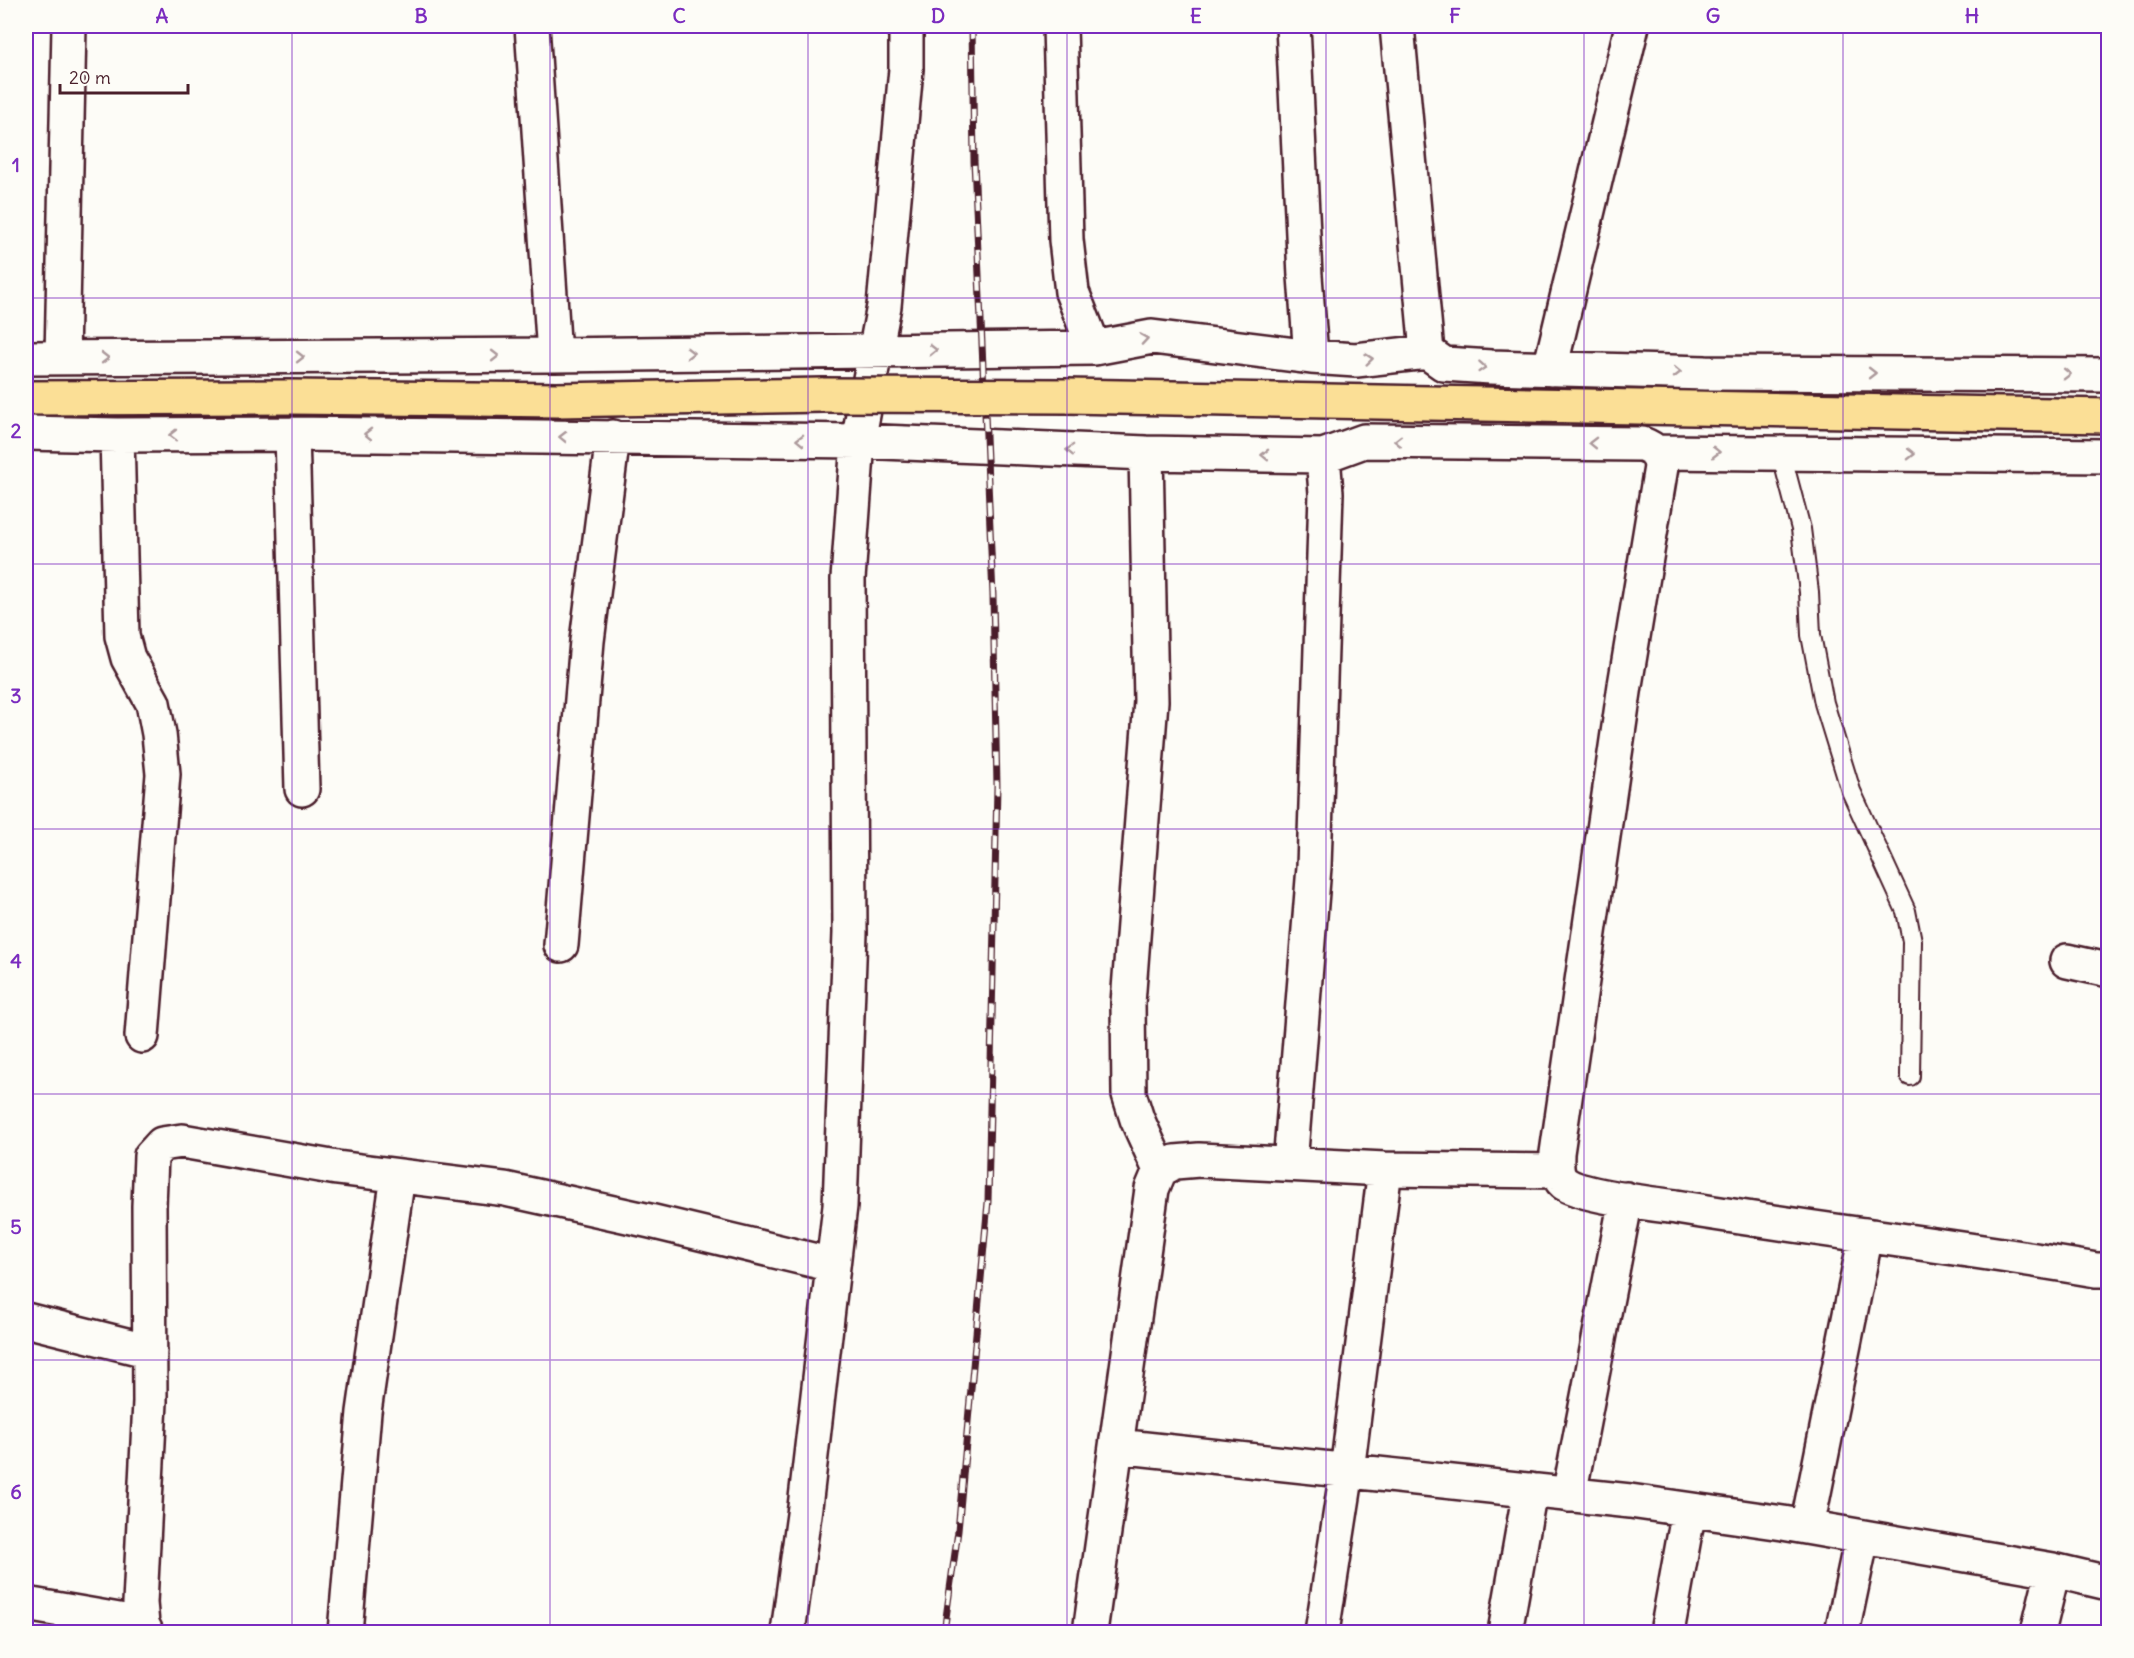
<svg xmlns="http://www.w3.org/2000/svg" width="2134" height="1658" viewBox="0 0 2134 1658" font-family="Delius,sans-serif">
	<rect width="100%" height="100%" fill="#fdfcf7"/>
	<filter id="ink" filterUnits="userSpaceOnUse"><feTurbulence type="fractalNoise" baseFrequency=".0167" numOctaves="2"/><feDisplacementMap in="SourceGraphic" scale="12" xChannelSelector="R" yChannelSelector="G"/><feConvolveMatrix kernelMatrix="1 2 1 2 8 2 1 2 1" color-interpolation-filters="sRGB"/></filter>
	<g filter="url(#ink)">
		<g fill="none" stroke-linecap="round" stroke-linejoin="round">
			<!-- lane casing -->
			<g stroke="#4a1f2b" stroke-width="22">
				<path id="lane" d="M1781 453 1801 529 1809 592 1811 635 1824 703 1851 791 1906 911 1912 941 1910 1076"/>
			</g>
			<!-- street casing -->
			<g stroke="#4a1f2b" stroke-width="38">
				<path id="street" d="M532 26 554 355
					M1060 26 1066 240 1072 292 1094 348 1152 337 1311 357 1356 360 1427 352 1444 364 1491 367 1706 373 2108 375
					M1293 26 1305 276 1311 357
					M1397 26 1427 352
					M26 358 554 355 1094 348
					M62 358 69 26
					M1550 369 1632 26
					M26 433 117 435 292 434 858 441 1146 453 1323 456 1364 441 1642 444C1655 449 1659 453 1661 467L1625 685 1557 1153C1557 1164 1555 1175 1564 1183 1579 1195 1653 1204 1676 1207 1816 1230 1956 1246 2096 1270H2108
					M292 434 302 789
					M117 435 122 636 128 658 153 703 159 734 163 774 142 1036
					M1657 452 2108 456
					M1146 453 1151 701 1128 1003 1129 1094 1137 1119 1160 1170
					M561 945 587 641 613 437
					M2067 961 2108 970
					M1290 1164 1314 867 1326 493 1323 456
					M26 1320 150 1351
					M1117 1446 1630 1501 1783 1523 2053 1570 2108 1583
					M1569 1495 1626 1199
					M1807 1527 1866 1235
					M26 1604 142 1624
					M146 1632 142 1624 140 1603 150 1402 149 1206 151 1156 162 1144 182 1141 337 1168 505 1189 650 1221 833 1265
					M345 1632 364 1412 398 1176
					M788 1632 805 1507 840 1206 850 933 848 579 858 441 884 306 906 69V26
					M1090 1632 1152 1189 1160 1170 1175 1162 1199 1160 1385 1169 1557 1171
					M1322 1632 1347 1471 1385 1169
					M1505 1632 1530 1490
					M1667 1632 1689 1510
					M1842 1632 1862 1537
					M2038 1632 2053 1570"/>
			</g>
			<!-- primary casing -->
			<g stroke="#4a1f2b" stroke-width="38">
				<path id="primary" d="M1067 396 2108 416
					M26 398 290 397 557 400 823 395"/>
			</g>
			<!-- lane -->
			<use href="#lane" stroke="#fdfcf7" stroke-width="18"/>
			<!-- street -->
			<use href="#street" stroke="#fdfcf7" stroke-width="33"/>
			<!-- primary -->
			<use href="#primary" stroke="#fbdf96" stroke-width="33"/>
			<!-- rail casing -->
			<g stroke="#4a1f2b" stroke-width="7">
				<path id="rail" d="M944 1632 958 1531 988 1202 997 786 993 596 974 161 972 26"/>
			</g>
			<!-- rail -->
			<use href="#rail" stroke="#fdfcf7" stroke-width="4.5" stroke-dasharray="14" stroke-linecap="butt"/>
			<!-- primary-bridge casing -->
			<g stroke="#4a1f2b" stroke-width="38" stroke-linecap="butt">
				<path id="primary-bridge" d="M823 395 1067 396"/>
			</g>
			<!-- primary-bridge -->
			<use href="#primary-bridge" stroke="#fbdf96" stroke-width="33"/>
		</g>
		<!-- one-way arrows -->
		<defs><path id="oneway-chevron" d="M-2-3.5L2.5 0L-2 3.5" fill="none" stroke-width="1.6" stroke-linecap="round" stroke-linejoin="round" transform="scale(1.5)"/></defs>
		<g stroke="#ac999b">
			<use href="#oneway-chevron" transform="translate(1144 339) rotate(-9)"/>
			<use href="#oneway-chevron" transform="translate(933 350) rotate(-1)"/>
			<use href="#oneway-chevron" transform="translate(690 353) rotate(-1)"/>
			<use href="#oneway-chevron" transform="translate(495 356)"/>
			<use href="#oneway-chevron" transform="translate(300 357)"/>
			<use href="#oneway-chevron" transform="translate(105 358)"/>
			<use href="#oneway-chevron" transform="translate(1369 359) rotate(-6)"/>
			<use href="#oneway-chevron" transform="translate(1482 367) rotate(4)"/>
			<use href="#oneway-chevron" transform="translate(1677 372) rotate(1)"/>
			<use href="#oneway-chevron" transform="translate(1872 373)"/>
			<use href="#oneway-chevron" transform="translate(2067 374) rotate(1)"/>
			<use href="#oneway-chevron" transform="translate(368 434) rotate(-179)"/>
			<use href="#oneway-chevron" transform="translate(173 435) rotate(180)"/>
			<use href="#oneway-chevron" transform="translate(563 437) rotate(-179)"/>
			<use href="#oneway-chevron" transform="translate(800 440) rotate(-179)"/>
			<use href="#oneway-chevron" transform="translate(1398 441) rotate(-179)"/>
			<use href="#oneway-chevron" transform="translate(1593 443) rotate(-179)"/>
			<use href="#oneway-chevron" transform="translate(1070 450) rotate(-178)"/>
			<use href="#oneway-chevron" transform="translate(1716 452) rotate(1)"/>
			<use href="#oneway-chevron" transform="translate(1911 454) rotate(1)"/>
			<use href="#oneway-chevron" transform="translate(1265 455) rotate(-179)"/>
		</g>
	</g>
	<!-- grid -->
	<path fill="none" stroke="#7b2cbf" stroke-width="1.5" stroke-opacity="0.55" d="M292 26V1632M550 26V1632M808 26V1632M1067 26V1632M1326 26V1632M1584 26V1632M1843 26V1632M26 298H2108M26 564H2108M26 829H2108M26 1094H2108M26 1360H2108"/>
	<!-- margin -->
	<rect width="2134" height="1658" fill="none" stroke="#fdfcf7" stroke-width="66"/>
	<!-- scale -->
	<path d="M60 84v9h128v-9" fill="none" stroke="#4a1f2b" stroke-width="3"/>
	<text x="69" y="84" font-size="18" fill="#4a1f2b" stroke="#fdfcf7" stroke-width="4.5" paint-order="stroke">20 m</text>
	<rect x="33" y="33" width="2068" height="1592" fill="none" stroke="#7b2cbf" stroke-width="2"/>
	<g font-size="20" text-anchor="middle" font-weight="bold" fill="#7b2cbf">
		<text x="162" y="23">A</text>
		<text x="421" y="23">B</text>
		<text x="679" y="23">C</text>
		<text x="938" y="23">D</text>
		<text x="1196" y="23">E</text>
		<text x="1455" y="23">F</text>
		<text x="1713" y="23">G</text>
		<text x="1972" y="23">H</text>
		<text x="16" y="172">1</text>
		<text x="16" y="438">2</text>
		<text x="16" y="703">3</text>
		<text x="16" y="968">4</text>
		<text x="16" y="1234">5</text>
		<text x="16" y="1499">6</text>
	</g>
</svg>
